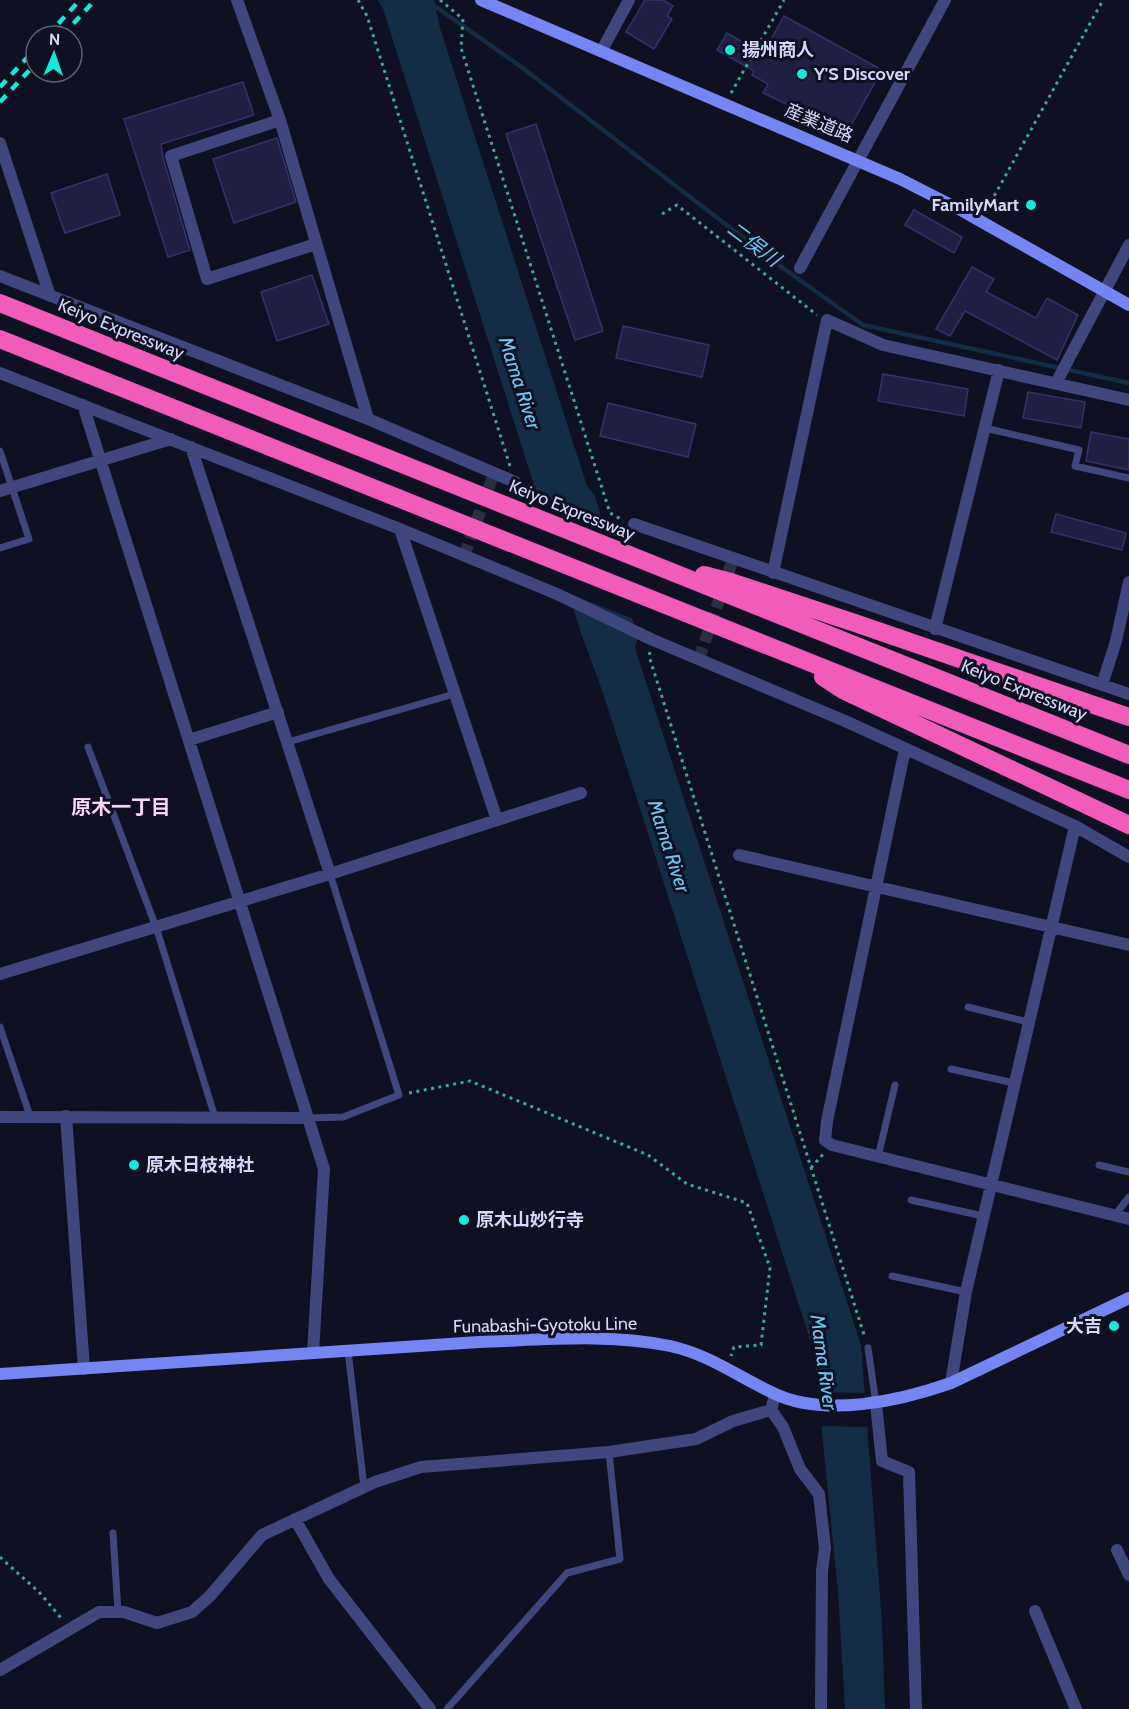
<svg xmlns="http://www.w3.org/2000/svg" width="1129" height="1709" viewBox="0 0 1129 1709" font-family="Cabin,'Noto Sans JP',sans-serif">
	<rect width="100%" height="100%" fill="#101023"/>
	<!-- water -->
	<path fill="#122d45" d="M378 0H434L440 28 587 486 595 496 638 637 635 648 861 1345 882 1623 885 1709H845L838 1592 814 1352 604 696 581 633 383 9Z"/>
	<!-- pier -->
	<path fill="#101023" d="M534 495 607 524 636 620 565 592Z
		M815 1392 867 1393 870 1427 818 1426Z"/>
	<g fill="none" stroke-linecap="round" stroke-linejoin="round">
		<!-- stream -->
		<path stroke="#122d45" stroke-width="4.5" d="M426 0 520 66 776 263 863 325 1129 383"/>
	</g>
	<!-- building -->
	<path fill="#201e42" stroke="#34326c" stroke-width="1.5" d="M645 0H663L673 6 667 16 672 19 654 49 626 32Z
		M784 16 882 70 849 129 838 123 836 128 763 93 768 84 752 75 754 71 717 50 727 33 763 54Z
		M243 82 254 115 161 144 163 158 190 250 168 257 124 119Z
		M536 124 603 331 575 340 506 134Z
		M277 138 296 202 234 223 213 159Z
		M107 174 120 215 65 233 51 193Z
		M914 210 962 237 954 253 905 225Z
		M972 267 994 279 986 292 1036 318 1047 298 1078 315 1057 360 965 311 950 336 936 329Z
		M312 275 329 324 277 341 261 292Z
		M623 326 709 345 702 377 616 358Z
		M883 374 968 389 964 416 878 401Z
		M1028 392 1085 402 1081 428 1023 418Z
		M608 403 696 424 688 457 600 436Z
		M1091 432 1129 439V470L1086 461Z
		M1056 514 1126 533 1122 550 1051 532Z"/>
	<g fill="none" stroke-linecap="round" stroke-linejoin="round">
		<!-- street-tunnel -->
		<path stroke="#2e2e43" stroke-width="12" stroke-dasharray="12 6" stroke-linecap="butt" d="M464 556 494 473
			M699 659 733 559"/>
		<!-- path -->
		<path stroke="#39ac93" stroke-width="3" stroke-dasharray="3 4.5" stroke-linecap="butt" d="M358 0 367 16 510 466
			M440 0 463 19 461 48 610 513 621 519
			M731 93 784 0
			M987 209 1103 0
			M662 214 677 205 817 315
			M650 652 649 656 865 1338
			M409 1093 470 1081 648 1155 687 1184 747 1203 770 1268 761 1345 734 1347 731 1356
			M811 1168 824 1153
			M0 1557 39 1592 62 1619"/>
		<!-- lane -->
		<path stroke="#3f477e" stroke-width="7" d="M985 428 1079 450 1075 466 1129 478
			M0 451 29 539 0 548
			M288 742 454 694
			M88 747 156 927 215 1117
			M968 1007 1028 1022
			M0 1027 30 1116
			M951 1069 1014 1083
			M308 1118 343 1117 399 1095 330 874
			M878 1157 895 1085
			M1099 1165 1129 1172
			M911 1200 983 1216
			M1115 1215 1129 1197
			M892 1276 966 1292
			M868 1348 876 1404
			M348 1351 364 1487
			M113 1533 118 1612
			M447 1709 567 1573 620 1559 609 1452"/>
		<!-- street -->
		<path stroke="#3f477e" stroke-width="12" d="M237 0 280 120 368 419
			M602 50 629 0
			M280 120 171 156 207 279 316 244
			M0 143 50 296
			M800 268 945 0
			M0 276 368 419 515 482
			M0 373 400 529 557 594 653 640 845 721 1075 826 1129 857
			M1056 383 1129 245
			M83 405 324 1169 313 1353
			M191 447 330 874
			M0 491 171 439
			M634 524 1129 694
			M400 529 497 820
			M773 573 827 320 883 345 1129 400
			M935 629 999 370
			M1102 685 1116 641 1129 582
			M189 740 278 712
			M905 749 827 1121 825 1140 832 1145 1129 1219
			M739 855 1129 945
			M0 974 330 874 581 793
			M66 1116 84 1369
			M0 1117 308 1118
			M951 1383 966 1292 1075 826
			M876 1404 882 1461 909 1472 916 1709
			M771 1410 783 1427 800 1469 819 1494 825 1548 822 1571 821 1709
			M295 1519 329 1579 430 1709
			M1117 1550 1129 1575
			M1035 1611 1076 1709
			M0 1670 99 1612H124L157 1623 192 1612 210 1596 262 1535 375 1482 421 1467 609 1452 696 1439 733 1421 771 1410 775 1395"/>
		<!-- secondary -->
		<path stroke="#7586f3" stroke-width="12" d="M481 0 900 179 959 209 1129 305
			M0 1374 479 1342C541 1340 610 1333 670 1346 708 1354 739 1377 773 1393 824 1418 900 1401 951 1383L1129 1298"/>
		<!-- highway -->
		<path stroke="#f15bba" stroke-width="18" d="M0 303 1129 755
			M0 339 1129 790
			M704 575 731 582 855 623 1129 717
			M823 677 843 690 1129 825"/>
		<!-- rail -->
		<path stroke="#14e9dd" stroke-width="4.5" stroke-dasharray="9 8" stroke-linecap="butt" d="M47 36 80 0
			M62 36 95 0
			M0 87 36 48
			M0 102 36 63"/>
	</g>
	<!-- markers -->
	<g fill="#14e9dd" stroke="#101023" stroke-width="2">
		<circle cx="730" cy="50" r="6"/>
		<circle cx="802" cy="74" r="6"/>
		<circle cx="1031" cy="205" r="6"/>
		<circle cx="134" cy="1165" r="6"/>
		<circle cx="464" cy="1220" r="6"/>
		<circle cx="1114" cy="1326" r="6"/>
	</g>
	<g text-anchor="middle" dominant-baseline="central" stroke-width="6" stroke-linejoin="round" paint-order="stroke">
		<!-- poi labels -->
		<g font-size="18" font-weight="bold" fill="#d6d7fb" stroke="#101023" text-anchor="start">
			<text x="742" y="50">揚州商人</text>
			<text x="814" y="74">Y'S Discover</text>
			<text x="1019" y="205" text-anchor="end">FamilyMart</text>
			<text x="146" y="1165">原木日枝神社</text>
			<text x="476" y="1220">原木山妙行寺</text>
			<text x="1102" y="1326" text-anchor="end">大吉</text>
		</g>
		<!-- street labels -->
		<g font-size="18" fill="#d6d7fb" stroke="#101023">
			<text transform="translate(819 123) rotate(23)">産業道路</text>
			<text transform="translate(121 329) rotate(22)">Keiyo Expressway</text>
			<text transform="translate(572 510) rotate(22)">Keiyo Expressway</text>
			<text transform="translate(1024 690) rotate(22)">Keiyo Expressway</text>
			<text transform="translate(545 1325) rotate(-1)">Funabashi-Gyotoku Line</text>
		</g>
		<!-- water labels -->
		<g font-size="20" font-style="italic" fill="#6dc9f2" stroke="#101023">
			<text transform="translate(754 244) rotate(37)">二俣川</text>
			<text transform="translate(520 383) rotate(72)">Mama River</text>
			<text transform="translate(669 846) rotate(72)">Mama River</text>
			<text transform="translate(824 1362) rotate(82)">Mama River</text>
		</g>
		<!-- neighbourhood labels -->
		<g font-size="20" font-weight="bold" fill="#fcd7f4" stroke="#101023">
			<text x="121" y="807">原木一丁目</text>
		</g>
	</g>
	<!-- north arrow -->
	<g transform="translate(54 54) rotate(2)"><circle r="28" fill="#101023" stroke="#5f6079" stroke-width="1.5"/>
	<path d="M0-4.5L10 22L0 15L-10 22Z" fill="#14e9dd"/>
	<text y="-9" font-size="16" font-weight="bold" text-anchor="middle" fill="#d6d7fb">N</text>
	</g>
</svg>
